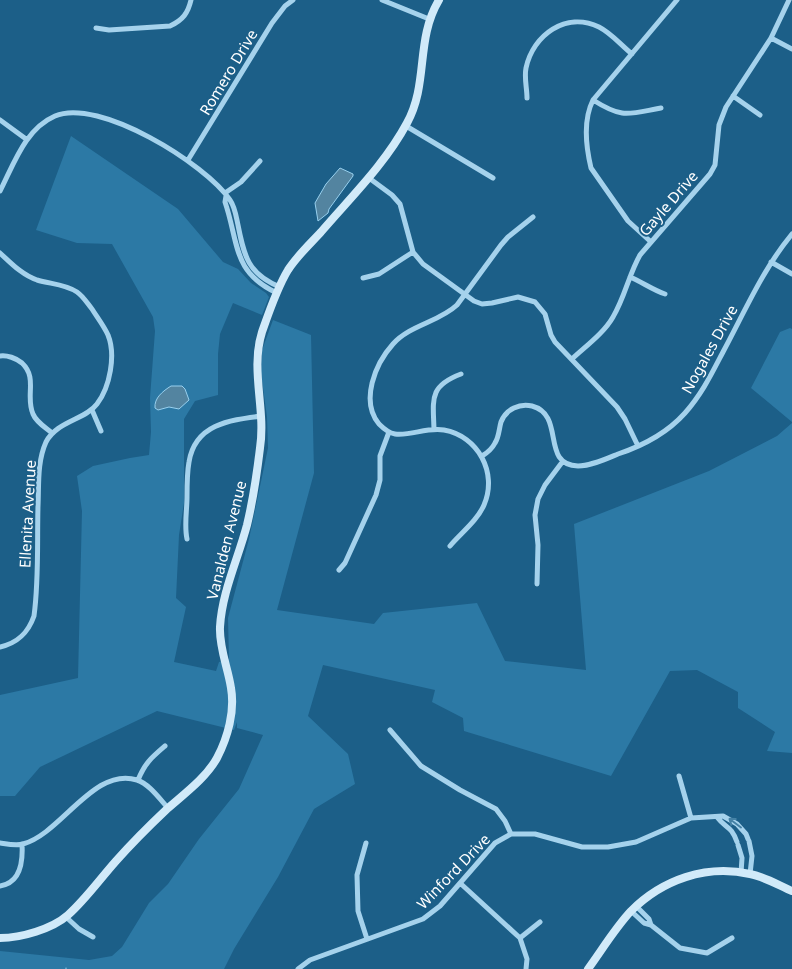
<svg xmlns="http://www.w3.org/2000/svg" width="792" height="969" viewBox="0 0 792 969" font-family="'Noto Sans',sans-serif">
	<rect width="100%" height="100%" fill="#1c5f88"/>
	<!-- green -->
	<path fill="#2c79a5" d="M71 136 178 209 223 262 238 269 251 283 266 293 269 297 262 315 233 303 220 334 218 354V395L195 401 184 419V503L179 535 176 598 186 607 174 662 216 671 219 662 229 659 228 618 249 539 268 448 267 417 261 373 262 350 273 320 311 335 314 473 277 610 374 624 383 613 477 603 505 661 586 670 574 524 709 471 777 436 792 423V753L767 751 775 732 738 708V692L697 670 670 671 611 776 464 731 463 718 432 702 435 690 323 665 308 716 348 754 355 784 314 809 278 877 234 949 224 969H0V951L89 960 112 956 122 947 149 903 168 884 199 839 239 789 263 735 237 728V722L234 730 157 711 40 767 15 796H0V695L78 678 82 511 77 476 93 466 130 458 149 455 151 432 150 398 155 331 153 317 112 244 77 243 36 230Z
		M790 328 792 329V422L751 388 780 332Z"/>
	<!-- water -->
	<path fill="#5384a0" stroke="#98d0ee" d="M340 168 353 174V176L329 209 328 213 318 221 315 203 326 184Z
		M171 386H182L185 389 189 400 179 409 169 407 158 410 155 408C154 398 163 391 171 386Z"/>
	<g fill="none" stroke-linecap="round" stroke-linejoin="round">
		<!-- stream -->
		<path stroke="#98d0ee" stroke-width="1" d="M66 969V968"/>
		<!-- minor -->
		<path stroke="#a5d2ec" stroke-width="5" d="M382 0 429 19
			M96 28 109 30 170 26C183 20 188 13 191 0
			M771 38 792 49
			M733 96 760 115
			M527 98C527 88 524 78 526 68 533 35 566 11 599 27 611 33 621 45 632 54
			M593 100C623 119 628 114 661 108
			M0 120 26 139
			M406 126 493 178
			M188 160 272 23 285 6 293 0
			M369 178 392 195 400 204 413 252 423 264 474 301 482 304 492 303 518 297 535 302 545 314 551 335 555 342 617 407 625 419 638 446
			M0 191C14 164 25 129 55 116 98 97 206 164 230 200 235 207 236 216 238 225 244 256 248 274 280 287
			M225 193 241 182 260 161
			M226 196 225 202C239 243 232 272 277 293
			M651 242 628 221 591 168C586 147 583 120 593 100L677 0
			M0 253C11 263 22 275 37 280 50 284 65 284 77 292 83 296 87 303 92 309 97 317 104 326 108 335 116 355 110 387 97 404 85 420 57 421 46 442 37 462 39 485 38 506 37 542 39 580 34 616 28 633 18 643 0 647
			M771 262 792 274
			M630 277C642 282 653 290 665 294
			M363 278 379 274 413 252
			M0 356C7 355 16 358 22 363 38 378 25 396 33 414 36 422 46 428 52 433
			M572 359C586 346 604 333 613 317 625 297 629 274 640 255L710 174 715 165 719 125 726 107 771 38 789 0
			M92 410 101 431
			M434 429C433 399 429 386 461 374
			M482 456C487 453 492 449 495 443 499 437 499 429 501 422 506 409 520 403 532 406 566 415 540 465 578 466 591 466 606 459 618 454 642 446 668 432 685 413 702 394 712 373 723 352 745 311 763 269 792 234
			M187 539C184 525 187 511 187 497 187 485 187 473 189 462 195 424 230 420 261 416
			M450 546C461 533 477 521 484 505 498 473 478 436 444 430 427 427 411 436 395 434 388 433 383 428 379 424 360 401 375 364 393 344 410 325 439 322 457 305L501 245 508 237 533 217
			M339 570 345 563 376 495 380 480V456L389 432
			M537 584 538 545 535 515 538 499 545 485 563 461
			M390 730 421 766 460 790 496 809 505 821 511 834
			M679 776 691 818
			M138 780C145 763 151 758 165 746
			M717 817C726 829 731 825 737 842
			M749 841 752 856 750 874
			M0 843C7 844 16 846 23 844 61 834 94 766 137 780 149 784 159 798 168 808
			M366 843 357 875 358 911 367 939
			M738 845 742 858 741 873
			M460 883 520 938 527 959 526 969
			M0 886C21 883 23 861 22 844
			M631 911 644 923 651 925 649 919 636 906
			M66 917 79 929 93 937
			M651 925 680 948 707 953 732 938
			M520 938 540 922
			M298 969 310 960 423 919 440 906 495 843 511 834H535L582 847H608L636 842 691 818 723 816 737 824 746 834 748 839"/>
		<!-- secondary -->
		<path stroke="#d1eaf9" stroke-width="8" d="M0 938C21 938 52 929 68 915 85 900 100 879 116 861 132 843 149 826 167 809 184 794 206 778 217 758 228 737 235 711 231 688 228 668 219 648 220 627 222 592 238 559 247 525 253 500 257 473 260 448 266 409 250 370 262 332 269 312 277 288 288 270 297 256 310 244 321 232 351 197 385 164 407 123 429 83 415 40 439 0
			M588 969C602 950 615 928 631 911 662 880 706 864 750 874 765 877 778 885 792 891"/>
	</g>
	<!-- one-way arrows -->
	<defs><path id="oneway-shaft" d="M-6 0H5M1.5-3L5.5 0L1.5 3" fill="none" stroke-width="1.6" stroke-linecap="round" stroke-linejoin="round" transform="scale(1.25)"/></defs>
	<use stroke="#4582a6" href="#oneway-shaft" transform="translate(735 823) rotate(-143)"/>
	<g text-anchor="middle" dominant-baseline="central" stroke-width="4" stroke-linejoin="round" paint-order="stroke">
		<!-- street labels -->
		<g font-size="15" fill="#fff" stroke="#1c5f88">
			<text transform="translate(228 72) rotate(-59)">Romero Drive</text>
			<text transform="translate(668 203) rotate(-49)">Gayle Drive</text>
			<text transform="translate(709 349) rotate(-61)">Nogales Drive</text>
			<text transform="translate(27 514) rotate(-87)">Ellenita Avenue</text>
			<text transform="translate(226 540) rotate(-76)">Vanalden Avenue</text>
			<text transform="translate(453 871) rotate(-46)">Winford Drive</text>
		</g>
	</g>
</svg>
